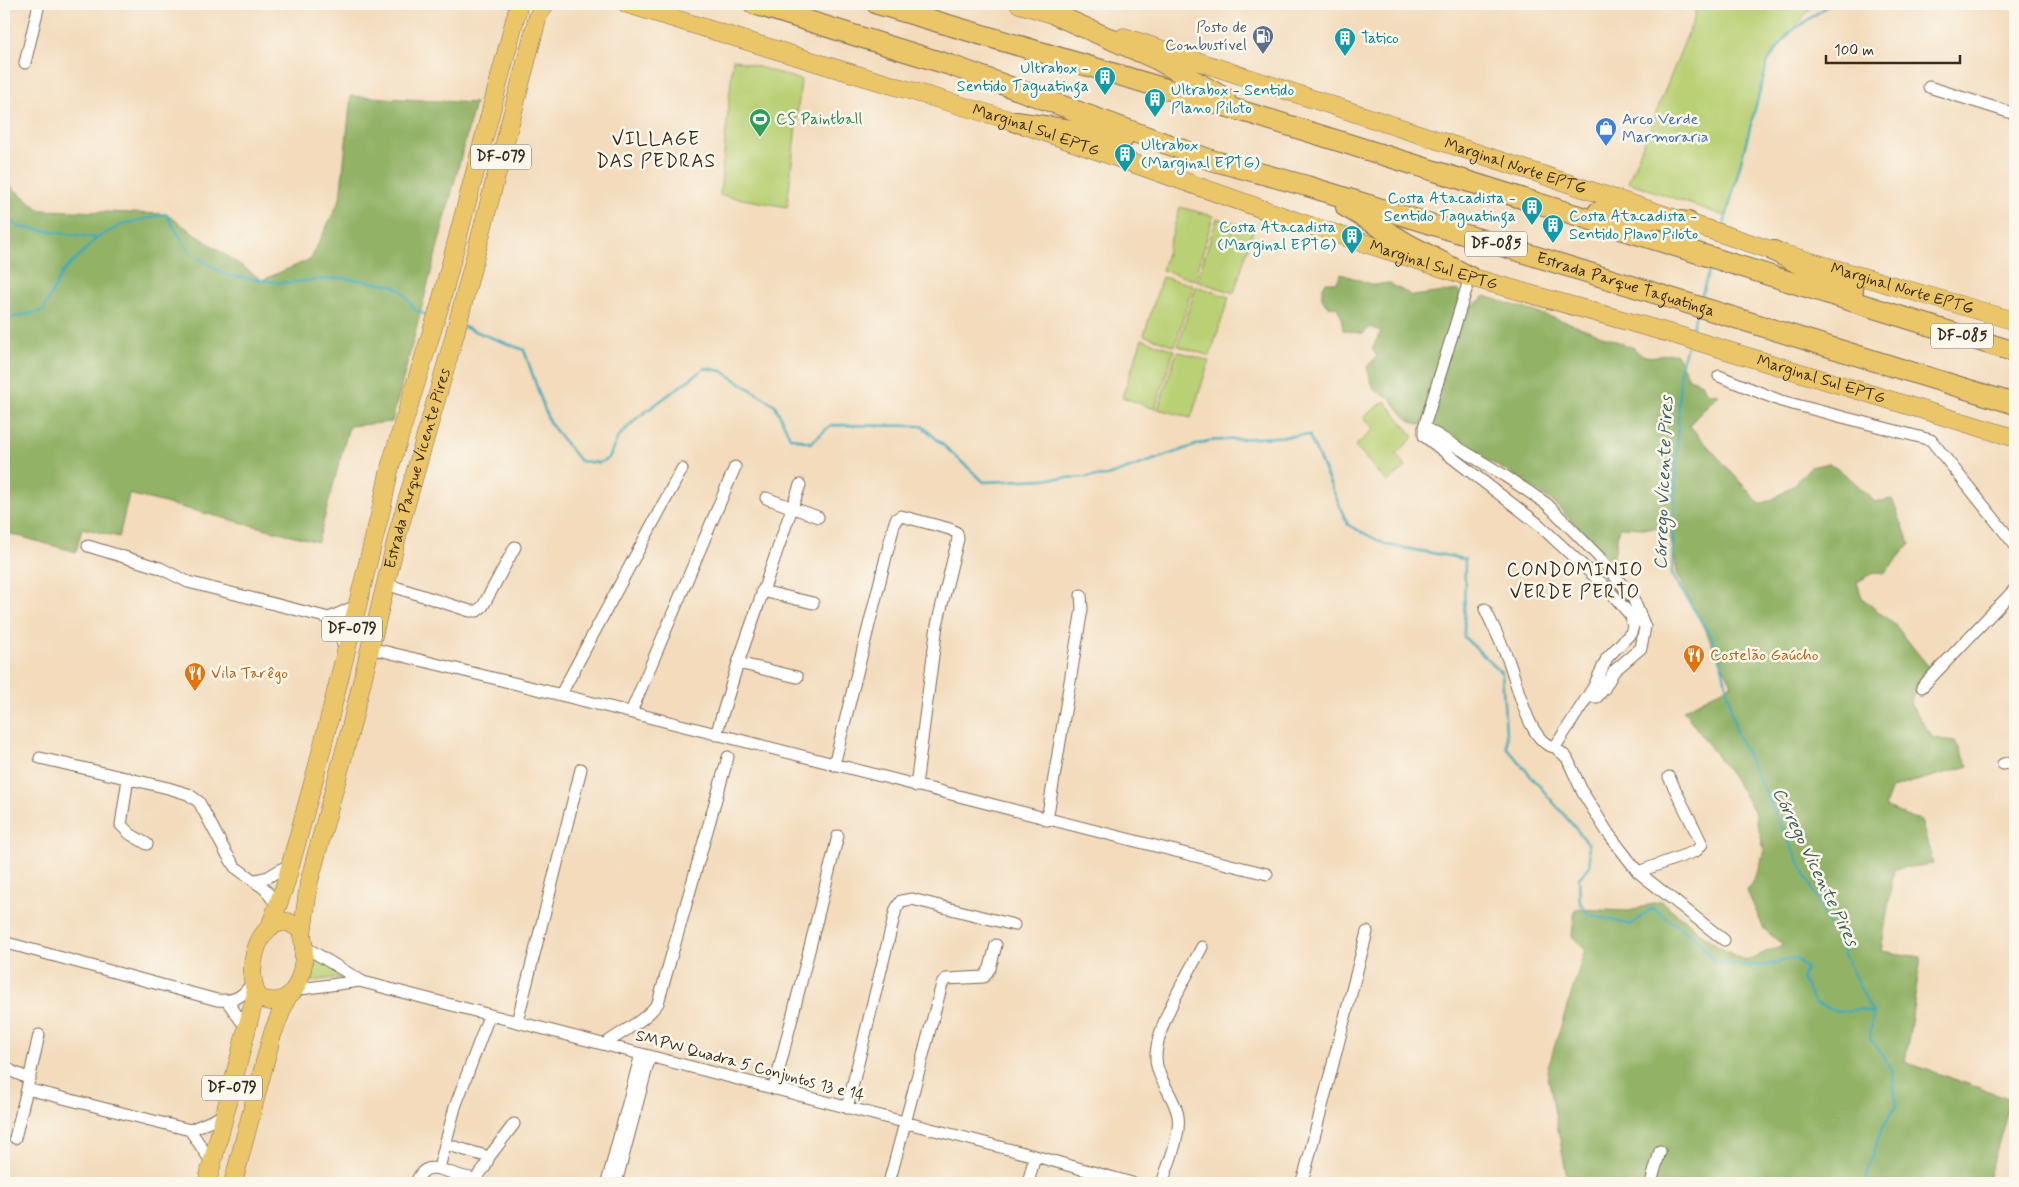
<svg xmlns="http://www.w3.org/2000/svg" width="2019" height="1187" viewBox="0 0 2019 1187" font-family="Mynerve,sans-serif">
	<rect width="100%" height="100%" fill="#fbf7ec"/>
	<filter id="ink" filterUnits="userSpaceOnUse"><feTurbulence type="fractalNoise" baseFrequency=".02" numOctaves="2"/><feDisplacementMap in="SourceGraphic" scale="10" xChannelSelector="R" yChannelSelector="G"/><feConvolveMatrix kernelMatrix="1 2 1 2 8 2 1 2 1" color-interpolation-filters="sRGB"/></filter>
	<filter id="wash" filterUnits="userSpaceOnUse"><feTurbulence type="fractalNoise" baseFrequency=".0096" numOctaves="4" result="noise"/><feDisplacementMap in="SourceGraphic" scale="20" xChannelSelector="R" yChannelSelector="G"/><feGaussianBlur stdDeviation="1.12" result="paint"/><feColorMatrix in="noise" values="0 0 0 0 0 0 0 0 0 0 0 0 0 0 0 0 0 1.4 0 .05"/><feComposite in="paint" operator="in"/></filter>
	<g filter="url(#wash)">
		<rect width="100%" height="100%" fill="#f3dbbc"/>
		<!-- green -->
		<path fill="#b9d075" stroke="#7a7d4a" d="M1695 4H1814L1768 61 1727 217 1628 182 1695 16Z
			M733 59 801 80 787 207 720 195Z
			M1180 207 1213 216 1195 280 1162 270Z
			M1217 218 1235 223 1253 230 1234 293 1197 281Z
			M1162 277 1193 285 1175 346 1144 335Z
			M1196 286 1229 297 1210 356 1178 346Z
			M1142 339 1174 350 1155 409 1122 397Z
			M1177 351 1209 361 1191 418 1158 409Z
			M1385 401 1414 437 1396 454 1406 467 1387 482 1355 446 1374 429 1364 417Z
			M313 953 354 978 326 979 306 982 312 967Z"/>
		<!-- forest -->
		<path fill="#92b266" stroke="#666e42" d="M351 96 475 103 392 422 349 426 318 542 129 494 119 537 82 528 76 552 4 532V181L40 210 166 214 262 280 311 259 340 199Z
			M1341 274 1374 285 1388 283 1413 296 1458 290 1466 306H1473L1485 296 1567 322 1634 348C1646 363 1659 354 1676 353L1689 378 1702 383 1706 392 1718 394 1689 425 1760 504C1780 498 1796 484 1810 467L1829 463 1850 478 1875 502 1892 499 1910 544 1884 574 1874 573 1857 582 1862 598 1896 626 1932 671 1915 690 1910 703 1933 738 1955 741 1969 766 1892 788 1885 806 1906 816 1921 820 1933 864 1894 869 1881 951 1921 957 1905 1062 2011 1099 1988 1180 1994 1183H1568L1547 1070 1585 950 1572 936 1575 909 1630 911 1661 901 1717 946 1745 961 1783 945 1764 929 1747 891 1760 867 1764 849 1754 811 1737 783 1683 710 1732 684 1678 577 1669 529 1619 527 1613 563 1552 501 1507 471 1447 439 1435 427 1414 423 1404 416 1389 397 1374 390 1367 367 1377 356 1372 349 1381 331 1370 327 1363 334 1343 330 1341 316 1337 307 1327 306C1320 298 1320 291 1326 282H1337Z"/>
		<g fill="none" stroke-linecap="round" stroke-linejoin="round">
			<!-- stream -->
			<path stroke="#3dacbb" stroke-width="2.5" d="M4 215 19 227 97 238 123 224 166 214 190 253 226 275 281 283 342 278 392 285 402 291 416 311 430 316
				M1723 228 1768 61 1788 34 1830 4
				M1700 300 1711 264
				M4 319 43 311 62 273 96 239
				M464 327 524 350 549 422 580 461 599 463 609 458 618 437 637 418 705 368 722 371 775 405 790 437 811 443 831 425 922 426 984 482 1107 476 1208 441 1309 435 1348 525 1387 545 1465 559 1464 637 1502 673 1507 748 1588 843 1590 866 1579 878 1580 903 1588 914 1631 925 1652 908 1698 940 1713 961 1725 964 1763 966 1795 958 1806 968 1802 979 1815 1003 1838 1012 1860 1009 1873 1014
				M1691 333 1696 314
				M1687 346 1680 369 1672 575 1718 647 1736 732 1873 1014 1870 1038 1892 1070 1896 1106 1881 1130 1864 1183"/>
		</g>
	</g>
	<g filter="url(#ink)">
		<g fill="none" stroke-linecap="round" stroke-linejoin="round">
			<!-- street casing -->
			<g stroke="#7b6855" stroke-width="13">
				<path id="street" d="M25 63 39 4
					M1929 87 2015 114
					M1470 277 1424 427V436L1537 523 1608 589 1631 616 1633 626 1631 633 1607 658 1593 688 1555 747C1529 745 1517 682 1509 662 1502 644 1493 626 1485 609
					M1719 376 1781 401 1931 440 2015 545
					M1424 427 1505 476 1547 504 1598 556 1633 598 1645 627 1641 648 1614 671 1604 689 1597 697H1587
					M766 498 818 517
					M88 546 160 568 188 582 329 618 358 605
					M386 584 470 611H477L483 606 515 547
					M762 591 813 603
					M329 618 341 638 345 652
					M370 648C670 720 968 800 1267 874
					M738 663 797 677
					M1922 687 2015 589
					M561 694 682 469
					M631 712 735 467
					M716 735 738 663 800 485
					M1555 747 1567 758 1583 793 1608 833 1638 872 1724 940
					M40 758 168 788 188 794 199 802 225 851 235 867 265 889 278 907
					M2003 764 2015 761
					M834 765 894 525 896 519 901 516 950 529 957 533 958 539 937 625 916 786
					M128 778 121 825 130 834 147 844
					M1047 820 1082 609 1081 595
					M1638 872 1696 851 1702 844 1669 777
					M255 880 268 877 290 864
					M7 943 217 1000C235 1002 245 996 253 980
					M305 947 363 982 1035 1156 1132 1183
					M293 990 360 981
					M227 1001 244 1025 245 1032
					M517 1022 581 769
					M605 1044C623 1031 645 1021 658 1003L728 757
					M4 1064 11 1071 30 1079
					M27 1089 39 1035
					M774 1089 838 836
					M847 1108 896 909 901 901 912 899 1014 925
					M190 1130 216 1119 225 1112
					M15 1138 27 1089 190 1130 212 1163
					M445 1144 489 1157
					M439 1168 455 1107 489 1016
					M416 1183C427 1151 455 1181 476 1178L485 1167 489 1157 514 1124
					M607 1183 641 1054
					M616 1183 650 1056
					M889 1183 942 984 946 979 984 977 990 968 996 945
					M1028 1183 1035 1156
					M1162 1183C1168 1165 1181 1135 1178 1116 1175 1096 1155 1077 1156 1056 1157 1024 1187 976 1202 947
					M1301 1183 1305 1172 1367 932
					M1651 1183 1660 1151"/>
			</g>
			<!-- primary casing -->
			<g stroke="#7b6855" stroke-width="19">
				<g id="primary">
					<path id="s1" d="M627 4 841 70 1016 122 1299 222 1470 277 1676 335 2015 438"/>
					<path d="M1019 4 1068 19"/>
					<path id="s2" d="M1124 37 1774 251 2015 321"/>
					<path d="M281 922H288L300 929C311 957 299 1018 258 997 248 978 252 946 267 930 270 926 276 924 281 922Z"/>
					<path d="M270 927 285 885 317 768 382 506 390 467 440 305 519 4"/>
					<path id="s3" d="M302 935 309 882 350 731 399 529 453 341 538 16 545 4"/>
					<path d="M207 1183 256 993"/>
					<path d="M233 1183 272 1035 287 997"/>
				</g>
			</g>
			<!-- highway casing -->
			<g stroke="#7b6855" stroke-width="22">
				<g id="highway">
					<path id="s4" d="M754 4 950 65 1211 160 1307 186 2015 404"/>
					<path d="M877 4 1255 115 2015 352"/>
					<path d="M1056 15 1156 59 1225 98"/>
					<path d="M1016 122 1099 134 1123 139"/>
					<path d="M1346 207 1408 244 1470 277"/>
					<path d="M1598 212 1688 222"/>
					<path d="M1774 251 1853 291"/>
				</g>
			</g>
			<!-- street -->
			<use href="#street" stroke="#fff" stroke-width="11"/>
			<!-- primary -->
			<use href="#primary" stroke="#ebc669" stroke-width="18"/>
			<!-- highway -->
			<use href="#highway" stroke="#ebc669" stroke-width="20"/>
		</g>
	</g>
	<!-- icons -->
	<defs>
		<g id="fuel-pin" transform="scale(1.125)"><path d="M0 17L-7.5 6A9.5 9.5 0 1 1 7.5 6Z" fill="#5c6f8a" stroke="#fbf7ec"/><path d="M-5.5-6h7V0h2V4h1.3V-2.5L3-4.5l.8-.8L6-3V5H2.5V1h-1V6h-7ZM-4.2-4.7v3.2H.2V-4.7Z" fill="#fff"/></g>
		<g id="building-pin" transform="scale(1.125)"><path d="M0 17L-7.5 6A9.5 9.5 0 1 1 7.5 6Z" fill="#0f9aa8" stroke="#fbf7ec"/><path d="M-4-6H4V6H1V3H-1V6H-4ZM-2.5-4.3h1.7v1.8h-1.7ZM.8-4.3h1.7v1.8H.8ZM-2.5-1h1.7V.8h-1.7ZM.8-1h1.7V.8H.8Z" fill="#fff"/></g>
		<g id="stadium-pin" transform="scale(1.125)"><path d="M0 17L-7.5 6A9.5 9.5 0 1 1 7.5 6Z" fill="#2e9e5b" stroke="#fbf7ec"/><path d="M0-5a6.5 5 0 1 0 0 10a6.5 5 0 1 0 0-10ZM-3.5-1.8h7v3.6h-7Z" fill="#fff"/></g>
		<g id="shop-pin" transform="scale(1.125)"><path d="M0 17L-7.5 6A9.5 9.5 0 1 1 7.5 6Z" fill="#3f7fe0" stroke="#fbf7ec"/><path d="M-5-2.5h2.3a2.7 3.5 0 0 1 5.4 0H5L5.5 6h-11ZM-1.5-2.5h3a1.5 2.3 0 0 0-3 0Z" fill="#fff"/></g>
		<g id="restaurant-pin" transform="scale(1.125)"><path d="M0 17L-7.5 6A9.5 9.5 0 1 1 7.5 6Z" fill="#e8710a" stroke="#fbf7ec"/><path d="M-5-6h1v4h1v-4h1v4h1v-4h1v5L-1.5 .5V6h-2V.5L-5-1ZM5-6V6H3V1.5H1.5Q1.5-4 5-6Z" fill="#fff"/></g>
	</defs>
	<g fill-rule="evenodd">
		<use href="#fuel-pin" x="1263" y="36"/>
		<use href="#building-pin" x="1345" y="38"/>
		<use href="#building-pin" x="1105" y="77"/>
		<use href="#building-pin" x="1155" y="99"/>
		<use href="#stadium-pin" x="760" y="119"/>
		<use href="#shop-pin" x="1606" y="128"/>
		<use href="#building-pin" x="1125" y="154"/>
		<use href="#building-pin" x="1532" y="207"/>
		<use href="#building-pin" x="1553" y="225"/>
		<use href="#building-pin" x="1352" y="236"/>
		<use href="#restaurant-pin" x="1694" y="655"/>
		<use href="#restaurant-pin" x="195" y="673"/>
	</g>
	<g text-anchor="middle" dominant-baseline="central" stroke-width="5" stroke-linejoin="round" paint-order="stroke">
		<!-- shield labels -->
		<g fill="#fbf7ec" stroke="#75685c" stroke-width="1">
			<rect x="471" y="144.5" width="60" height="25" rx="4"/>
			<rect x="1465" y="231.5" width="62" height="25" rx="4"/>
			<rect x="1931" y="323.5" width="62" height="25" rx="4"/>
			<rect x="322" y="616.5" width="60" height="25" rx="4"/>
			<rect x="202" y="1075.5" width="60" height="25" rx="4"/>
		</g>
		<g font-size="15" font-weight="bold" fill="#3b2a1e">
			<text x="501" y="157">DF-079</text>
			<text x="1496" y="244">DF-085</text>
			<text x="1962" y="336">DF-085</text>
			<text x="352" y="629">DF-079</text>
			<text x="232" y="1088">DF-079</text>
		</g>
		<!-- service labels -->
		<g font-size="16" fill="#4e5e75" stroke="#fbf7ec" text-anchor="end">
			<text x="1247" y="27">Posto de<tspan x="1247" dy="18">Combustível</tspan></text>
		</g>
		<!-- culture labels -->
		<g font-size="16" fill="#0d838f" stroke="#fbf7ec" text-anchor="start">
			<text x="1361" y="38">Tatico</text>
			<text x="1089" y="68" text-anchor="end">Ultrabox -<tspan x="1089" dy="18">Sentido Taguatinga</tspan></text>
			<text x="1171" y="90">Ultrabox - Sentido<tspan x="1171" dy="18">Plano Piloto</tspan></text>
			<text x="1141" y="145">Ultrabox<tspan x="1141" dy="18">(Marginal EPTG)</tspan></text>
			<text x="1516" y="198" text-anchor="end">Costa Atacadista -<tspan x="1516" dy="18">Sentido Taguatinga</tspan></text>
			<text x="1569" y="216">Costa Atacadista -<tspan x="1569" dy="18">Sentido Plano Piloto</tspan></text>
			<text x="1336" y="227" text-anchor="end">Costa Atacadista<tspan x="1336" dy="18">(Marginal EPTG)</tspan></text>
		</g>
		<!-- leisure labels -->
		<g font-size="16" fill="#27864d" stroke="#fbf7ec" text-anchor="start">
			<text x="776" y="119">CS Paintball</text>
		</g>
		<!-- shop labels -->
		<g font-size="16" fill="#366cbe" stroke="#fbf7ec" text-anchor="start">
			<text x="1622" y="119">Arco Verde<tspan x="1622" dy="18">Marmoraria</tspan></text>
		</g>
		<!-- street labels -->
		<g font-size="16" fill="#3b2a1e" stroke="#fbf7ec">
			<text stroke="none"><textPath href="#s1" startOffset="428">Marginal Sul EPTG</textPath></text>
			<text stroke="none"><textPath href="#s2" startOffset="412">Marginal Norte EPTG</textPath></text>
			<text stroke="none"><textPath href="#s1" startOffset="848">Marginal Sul EPTG</textPath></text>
			<text stroke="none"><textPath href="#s4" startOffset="916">Estrada Parque Taguatinga</textPath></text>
			<text stroke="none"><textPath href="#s2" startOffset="818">Marginal Norte EPTG</textPath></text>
			<text stroke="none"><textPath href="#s1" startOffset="1252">Marginal Sul EPTG</textPath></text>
			<text stroke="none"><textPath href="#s3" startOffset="481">Estrada Parque Vicente Pires</textPath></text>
			<text transform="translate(750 1066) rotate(15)">SMPW Quadra 5 Conjuntos 13 e 14</text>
		</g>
		<!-- food labels -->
		<g font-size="16" fill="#c56008" stroke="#fbf7ec" text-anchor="start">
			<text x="1710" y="655">Costelão Gaúcho</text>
			<text x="211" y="673">Vila Tarêgo</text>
		</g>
		<!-- water labels -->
		<g font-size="18" font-style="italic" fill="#3c5e5d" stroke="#fbf7ec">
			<text transform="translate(1664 483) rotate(-88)">Córrego Vicente Pires</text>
			<text transform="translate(1815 867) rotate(64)">Córrego Vicente Pires</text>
		</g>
		<!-- quarter labels -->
		<g font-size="19" letter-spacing="1" fill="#3b2a1e" stroke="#fbf7ec">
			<text x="656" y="139">VILLAGE<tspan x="656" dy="22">DAS PEDRAS</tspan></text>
			<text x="1575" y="570">CONDOMINIO<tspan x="1575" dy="22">VERDE PERTO</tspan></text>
		</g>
	</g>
	<!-- margin -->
	<rect width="2019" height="1187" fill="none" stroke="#fbf7ec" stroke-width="20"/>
	<!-- scale -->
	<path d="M1826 55v8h134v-8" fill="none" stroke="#3b2a1e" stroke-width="2.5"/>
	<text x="1834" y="55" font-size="15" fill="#3b2a1e" stroke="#fbf7ec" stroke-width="4" paint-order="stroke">100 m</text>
</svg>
